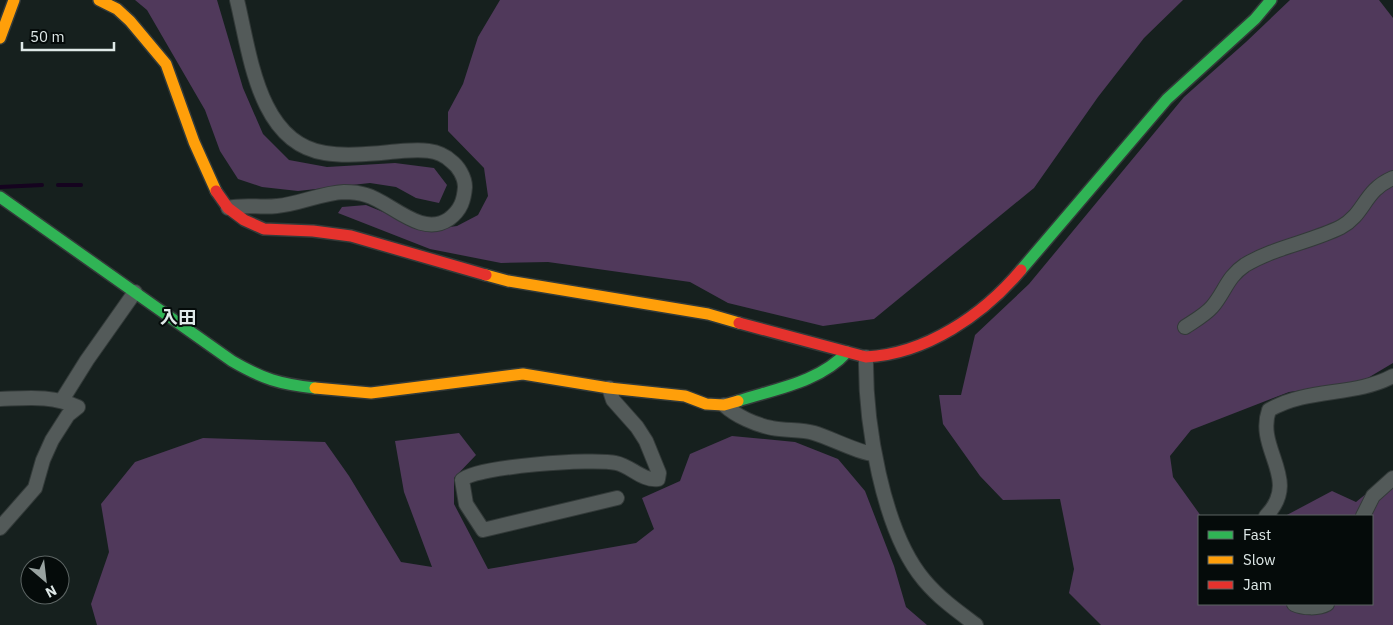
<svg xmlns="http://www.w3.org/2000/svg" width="1393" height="625" viewBox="0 0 1393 625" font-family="'IBM Plex Sans','Noto Sans JP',sans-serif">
	<rect width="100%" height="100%" fill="#16201e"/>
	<!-- forest -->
	<path fill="#50395b" d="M135 0H217L243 88 263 134 289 160 327 167 395 163 434 168 447 185 439 203 416 198 396 187 370 183 298 191 262 187 238 179 220 151 205 110 147 10Z
		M500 0H1183L1144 38 1098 97 1034 188 874 319 823 326 728 303 690 282 548 262 501 263 430 249 338 213 342 207 366 205 427 230 457 226 478 215 488 196 484 168 448 131V112L463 84 478 37Z
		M1290 0H1379L1393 18V363L1361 382 1289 392 1191 430 1170 456 1173 477 1201 516 1199 604H1372V516H1285L1332 491 1356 502 1393 472V625H1101L1069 593 1074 569 1060 499 1003 500 980 476 943 424 939 395H961L975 335 1029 284 1184 97 1246 42Z
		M459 433 476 455 454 478V504L488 569 636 543 654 529 642 498 680 481 690 454 732 436 795 442 838 459 865 491 894 566 906 607 927 625H97L91 604 109 552 101 504 135 462 203 438 325 442 349 476 401 562 432 567 404 492 395 441Z"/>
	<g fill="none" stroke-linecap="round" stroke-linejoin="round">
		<!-- stream -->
		<path stroke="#15031f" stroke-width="4" d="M58 185H81
			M0 187 42 185"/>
		<!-- street casing -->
		<g stroke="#333a39" stroke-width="16">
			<path id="street" d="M228 208C245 204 260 208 277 206 300 204 321 193 344 192 350 192 360 193 366 195 391 202 421 238 449 219 461 210 464 200 465 187 465 177 458 166 451 161 437 148 418 150 401 151 377 153 349 157 325 153 258 143 250 53 237 0
				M1185 327C1194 321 1205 315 1212 307 1225 292 1227 277 1245 265 1275 247 1311 242 1341 227 1366 213 1363 191 1393 178
				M866 357C865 421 882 530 924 580 939 598 957 611 976 625
				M609 388 613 400 637 427 646 441 659 473 658 479C642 481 631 466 616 463 594 458 476 466 462 480L466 504 483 530 617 498
				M0 399C28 398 52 395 78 407L68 415 52 440 43 460 35 488 0 528
				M62 400 87 360 135 292
				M724 405C736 416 756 425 772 428 786 431 801 429 814 433 831 438 861 454 875 454
				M1266 516C1302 479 1255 450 1269 410 1309 387 1354 397 1393 376
				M1363 516 1373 496 1393 478
				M1294 604C1303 608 1318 609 1327 604"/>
		</g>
		<!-- fast casing -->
		<g stroke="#333a39" stroke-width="14">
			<path id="fast" d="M0 197 232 361C263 379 279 384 315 388
				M1021 270 1167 99 1255 19 1271 0
				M738 401C775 389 820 382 847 352"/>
		</g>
		<!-- slow casing -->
		<g stroke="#333a39" stroke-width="14">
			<path id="slow" d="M99 0 117 9 130 21 166 64 194 142 216 191
				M0 38 14 0
				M486 275 508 281 708 314 739 323
				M315 388 371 393 523 374 609 388 685 396 706 404 724 405 738 401"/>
		</g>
		<!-- jam casing -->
		<g stroke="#333a39" stroke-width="14">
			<path id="jam" d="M216 191 228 208 244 220 264 229 313 231 351 236 486 275
				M739 323 866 357C926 354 983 315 1021 270"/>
		</g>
		<!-- street -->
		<use href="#street" stroke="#535a59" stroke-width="14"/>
		<!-- fast -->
		<use href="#fast" stroke="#30b455" stroke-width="11"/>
		<!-- slow -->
		<use href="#slow" stroke="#ff9f0a" stroke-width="11"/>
		<!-- jam -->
		<use href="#jam" stroke="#e5322d" stroke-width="11"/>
	</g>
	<g text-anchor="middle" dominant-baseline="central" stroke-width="4" stroke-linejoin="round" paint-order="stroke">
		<!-- quarter labels -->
		<g font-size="18" font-weight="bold" fill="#dfe9e8" stroke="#050b0a">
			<text x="178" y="317">入田</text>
		</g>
	</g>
	<!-- legend -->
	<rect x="1198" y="515" width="175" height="90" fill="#050b0a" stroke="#5c6463"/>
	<rect x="1208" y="531" width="25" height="8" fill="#30b455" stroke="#5c6463"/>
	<text x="1243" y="540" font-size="15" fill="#dfe9e8">Fast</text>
	<rect x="1208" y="556" width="25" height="8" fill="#ff9f0a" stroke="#5c6463"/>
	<text x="1243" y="565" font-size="15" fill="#dfe9e8">Slow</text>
	<rect x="1208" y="581" width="25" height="8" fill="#e5322d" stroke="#5c6463"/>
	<text x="1243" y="590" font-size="15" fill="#dfe9e8">Jam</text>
	<!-- north arrow -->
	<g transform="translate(45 580) rotate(152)"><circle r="24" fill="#050b0a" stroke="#5c6463"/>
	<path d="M0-4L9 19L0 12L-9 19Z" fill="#99a3a1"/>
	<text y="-8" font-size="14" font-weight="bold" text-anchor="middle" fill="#dfe9e8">N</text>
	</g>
	<!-- scale -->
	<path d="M22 42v8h92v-8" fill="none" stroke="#dfe9e8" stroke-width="2.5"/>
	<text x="30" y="42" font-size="15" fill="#dfe9e8" stroke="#050b0a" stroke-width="4" paint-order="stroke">50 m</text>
</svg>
